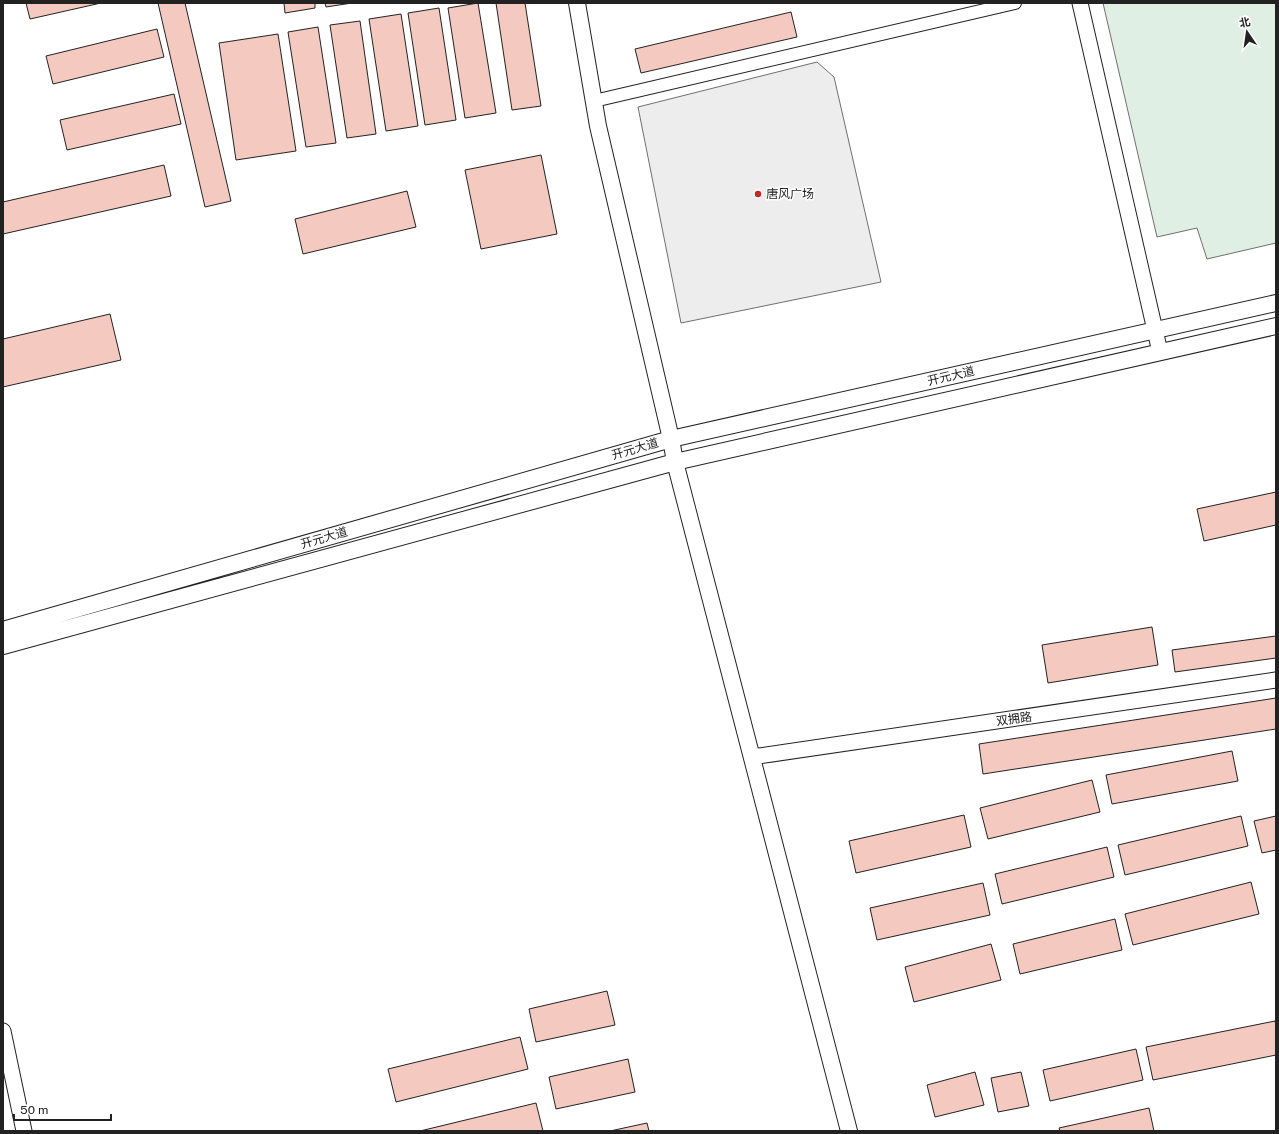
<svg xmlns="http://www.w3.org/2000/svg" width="1279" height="1134" viewBox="0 0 1279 1134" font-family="'Public Sans','Noto Sans SC',sans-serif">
	<rect width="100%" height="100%" fill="#fff"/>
	<!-- green -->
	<path fill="#e0efe3" stroke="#6f6f6f" d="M1103 3H1276V243L1207 259 1197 228 1157 237Z"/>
	<!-- parking -->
	<path fill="#ededed" stroke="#6f6f6f" d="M817 62 834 77 881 282 681 323 638 107Z"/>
	<!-- building -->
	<path fill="#f3c9c0" stroke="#222" d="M26 3H101L30 19Z
		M158 3H185L231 201 205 207Z
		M284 3H315V8L285 13Z
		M325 3H352L326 7Z
		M478 3 496 113 465 118 448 8Z
		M496 3H525L541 106 512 110Z
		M439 8 456 120 425 125 408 13Z
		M791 12 797 37 641 73 635 49Z
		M401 14 418 126 386 131 369 19Z
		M360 21 376 134 347 138 330 25Z
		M318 27 336 143 306 147 288 32Z
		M157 29 164 57 53 84 46 56Z
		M278 34 296 151 236 160 219 43Z
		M174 94 181 124 67 150 60 120Z
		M541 155 557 234 481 249 465 170Z
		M164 165 171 196 3 234V202Z
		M407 191 416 227 303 254 295 219Z
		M110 314 121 360 3 387V339Z
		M1276 492V525L1204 541 1197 509Z
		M1152 627 1158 665 1048 683 1042 645Z
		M1276 636V658L1175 672 1172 650Z
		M1276 698V729L983 774 979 744Z
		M1232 751 1238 781 1112 804 1106 775Z
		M1092 780 1100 812 988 839 980 808Z
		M964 815 971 847 856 873 849 841Z
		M1241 816 1248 846 1125 875 1118 845Z
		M1276 816V850L1262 853 1254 821Z
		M1107 847 1114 877 1002 904 995 874Z
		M1251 882 1259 914 1133 945 1125 914Z
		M983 883 990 915 877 940 870 908Z
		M1115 919 1122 950 1020 974 1013 944Z
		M991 944 1001 980 914 1002 905 967Z
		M607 991 615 1025 536 1042 529 1009Z
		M1275 1021 1276 1026V1055L1153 1080 1146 1047Z
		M520 1037 528 1069 396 1102 388 1069Z
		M1136 1049 1143 1080 1050 1101 1043 1070Z
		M628 1059 635 1092 556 1109 549 1077Z
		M975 1072 984 1105 935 1117 927 1085Z
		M1021 1072 1029 1106 998 1112 991 1078Z
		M536 1103 543 1131H420Z
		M1149 1108 1154 1131H1060L1059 1128Z
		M647 1123 649 1131H610Z"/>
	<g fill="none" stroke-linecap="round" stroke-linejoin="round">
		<!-- minor casing -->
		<g stroke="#222" stroke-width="14">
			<path id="minor" d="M594 101 1015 3"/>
		</g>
		<!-- tertiary casing -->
		<g stroke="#222" stroke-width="17">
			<path id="tertiary" d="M1080 3 1160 352
				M752 757 1276 680
				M3 1031 24 1131"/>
		</g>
		<!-- secondary casing -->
		<g stroke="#222" stroke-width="18">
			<path id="secondary" d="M577 3 598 126 671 439 675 462 849 1131
				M3 630 671 439 1276 303
				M3 646 675 462 1276 326"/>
		</g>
		<!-- minor -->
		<use href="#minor" stroke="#fff" stroke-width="12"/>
		<!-- tertiary -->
		<use href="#tertiary" stroke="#fff" stroke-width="15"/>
		<!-- secondary -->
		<use href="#secondary" stroke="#fff" stroke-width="16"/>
	</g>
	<!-- markers -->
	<circle fill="#c62828" stroke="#fff" stroke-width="1.5" cx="758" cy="194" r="4"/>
	<g text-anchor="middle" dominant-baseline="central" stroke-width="3" stroke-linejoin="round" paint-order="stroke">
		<!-- poi labels -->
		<g font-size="12" fill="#222" stroke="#fff" text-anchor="start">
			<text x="766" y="194">唐风广场</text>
		</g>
		<!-- street labels -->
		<g font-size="12" fill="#222" stroke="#fff">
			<text transform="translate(951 376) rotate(-13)">开元大道</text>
			<text transform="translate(635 449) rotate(-16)">开元大道</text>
			<text transform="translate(324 538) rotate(-16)">开元大道</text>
			<text transform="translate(1014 719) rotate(-8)">双拥路</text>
		</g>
	</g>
	<!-- border -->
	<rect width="1279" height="1134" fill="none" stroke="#222222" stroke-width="8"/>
	<!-- north arrow -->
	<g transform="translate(1247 32) rotate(347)" stroke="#ffffff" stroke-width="3" paint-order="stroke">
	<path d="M0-3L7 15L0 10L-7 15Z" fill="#222222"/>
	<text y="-6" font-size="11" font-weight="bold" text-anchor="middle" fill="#222222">北</text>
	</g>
	<!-- scale -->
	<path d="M14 1114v6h97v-6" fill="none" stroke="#222222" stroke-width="2"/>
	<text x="20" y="1114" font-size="12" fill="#222222" stroke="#ffffff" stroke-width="3" paint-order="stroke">50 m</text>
</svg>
